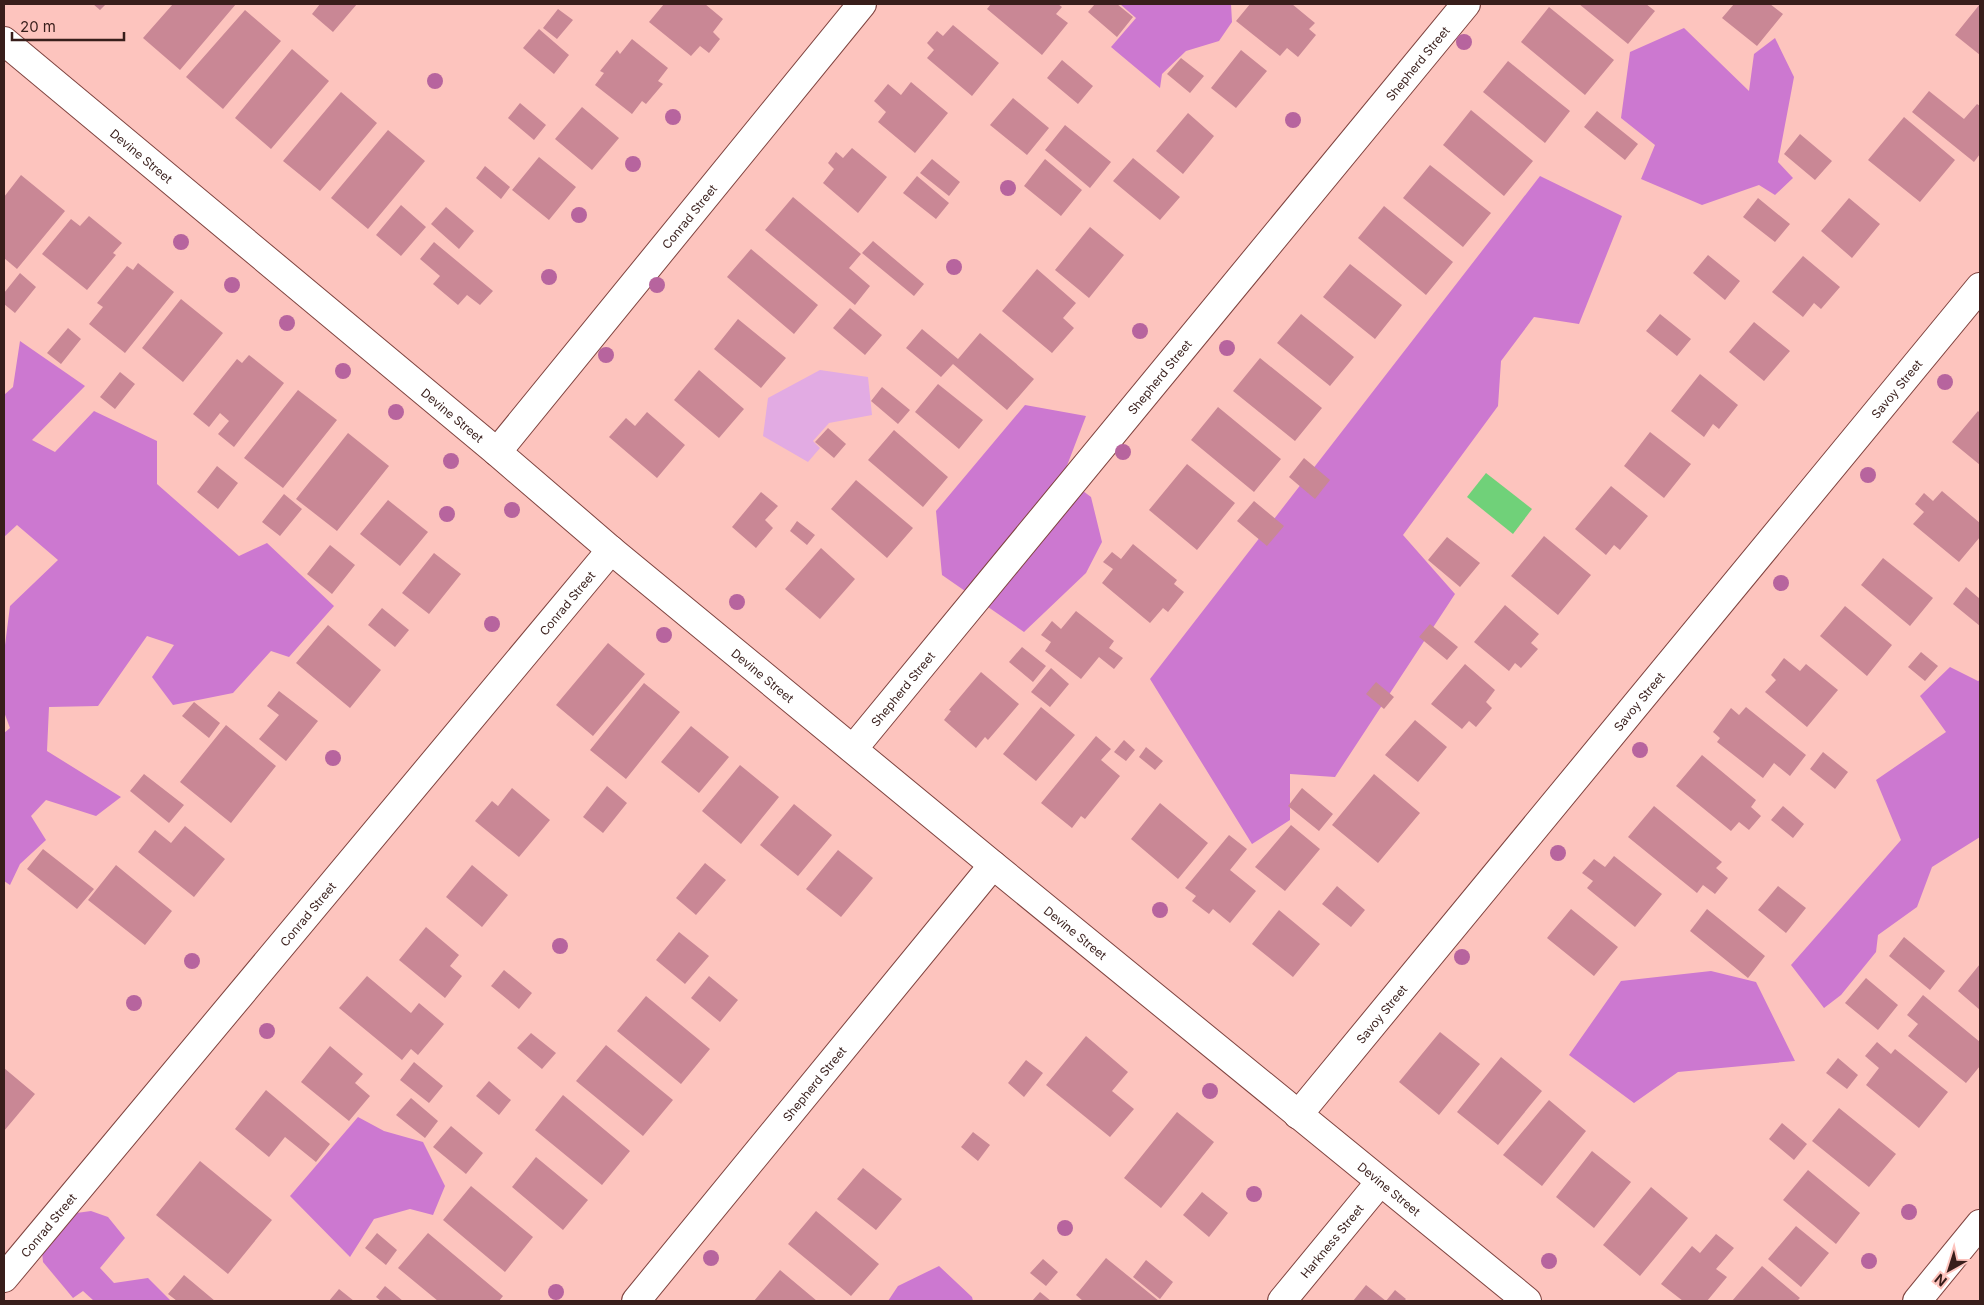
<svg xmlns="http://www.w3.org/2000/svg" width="1984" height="1305" viewBox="0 0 1984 1305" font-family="Inter,sans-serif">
	<rect width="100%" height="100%" fill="#fdc4be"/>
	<!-- green -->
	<path fill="#e2abe3" d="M820 370 868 377 872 415 829 423 813 441 820 448 808 462 763 436 768 398Z"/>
	<!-- forest -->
	<path fill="#cc78d0" d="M1120 4H1231L1232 22 1219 41 1186 51 1162 74 1160 88 1111 47 1136 18Z
		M1684 28 1749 91 1754 54 1775 38 1794 77 1778 162 1793 178 1775 195 1759 185 1702 205 1641 179 1655 145 1621 118 1630 52Z
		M1540 176 1622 216 1579 324 1534 317 1501 361 1498 406 1403 535 1455 594 1335 777 1290 774V820L1252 844 1150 679Z
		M20 341 85 386 32 440 55 452 94 411 157 441V484L239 556 267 543 334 606 289 657 271 651 233 693 173 705 152 677 174 645 147 636 98 706 49 707 47 751 121 797 96 816 46 800 31 816 46 840 20 864 10 885 4 881V733L10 728 4 712V653L10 606 58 560 17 525 4 537V395L13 387Z
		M1025 405 1086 416 1063 476 1091 497 1102 542 1086 573 1024 632 942 575 936 511Z
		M1950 667 1978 681 1980 680V837L1932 867 1917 907 1878 935 1876 952 1841 995 1824 1008 1791 965 1901 840 1876 780 1946 732 1920 696Z
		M1711 971 1756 982 1795 1061 1678 1072 1634 1103 1569 1055 1621 981Z
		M358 1117 384 1131 423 1142 445 1186 433 1215 410 1209 374 1219 350 1257 290 1196Z
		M91 1211 108 1217 125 1238 100 1268 114 1283 148 1278 171 1301H94L83 1291 73 1298 43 1262 41 1242 69 1214Z
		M939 1266 972 1297 973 1301H888L898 1286Z"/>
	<!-- water -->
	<path fill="#70d179" d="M1486 473 1532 509 1513 534 1467 497Z"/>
	<!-- building -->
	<path fill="#c98795" d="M93 4H106L100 10Z
		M173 4H236L180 70 143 38Z
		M320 4H357L333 32 312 14Z
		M664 4H705L723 19 713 32 720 39 709 53 700 46 691 56 649 22Z
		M991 4H1058L1062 7 1056 14 1068 23 1042 55 987 9Z
		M1095 4H1117L1133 17 1117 37 1088 12Z
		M1250 4H1292L1315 23 1309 29 1316 35 1298 57 1287 48 1280 56 1236 21Z
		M1579 4H1646L1655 11 1628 44Z
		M1734 4H1770L1783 14 1757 46 1722 18Z
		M1980 4V55L1955 35Z
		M1549 7 1614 60 1585 95 1521 42Z
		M558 9 573 20 557 39 543 28Z
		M245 10 281 41 223 109 186 77Z
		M953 25 999 63 972 96 927 58 934 50 927 43 937 31 943 36Z
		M539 29 569 55 554 74 523 48Z
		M632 39 668 68 658 81 663 84 646 104 642 101 632 114 595 85 604 73 600 71 617 50 620 54Z
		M292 49 329 81 271 149 235 118Z
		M1241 50 1267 71 1236 108 1211 88Z
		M1181 58 1204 76 1190 93 1167 74Z
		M1062 60 1093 86 1078 104 1047 78Z
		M1508 61 1570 111 1545 143 1483 92Z
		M911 82 948 113 915 153 878 122 886 112 874 101 888 84 901 95Z
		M1929 91 1964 119 1977 104 1980 106V154L1974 162 1912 112Z
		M341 92 377 123 320 191 283 161Z
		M1013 98 1049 128 1027 155 990 125Z
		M520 103 546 125 534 140 508 118Z
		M582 107 619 138 592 170 555 139Z
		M1471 110 1533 161 1504 196 1443 145Z
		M1597 111 1638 144 1625 160 1584 127Z
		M1188 113 1214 136 1183 174 1156 151Z
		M1904 117 1955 160 1920 202 1868 160Z
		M1065 125 1111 162 1090 188 1045 150Z
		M388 130 425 161 368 229 331 198Z
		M1800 134 1832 161 1815 180 1784 154Z
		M852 148 887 177 858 213 823 183 834 169 828 163 836 152 843 158Z
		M539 157 576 187 549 220 512 190Z
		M1133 158 1180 197 1160 220 1113 181Z
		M932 159 960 182 949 196 920 173Z
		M1045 159 1082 190 1061 216 1024 186Z
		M1430 165 1491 213 1463 247 1403 198Z
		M485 166 510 187 501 199 476 178Z
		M21 175 65 211 17 269 4 258V197Z
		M917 176 949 203 936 219 903 193Z
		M793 197 861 254 849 268 870 286 855 305 765 230Z
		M1758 198 1790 224 1775 242 1743 217Z
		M1849 198 1880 224 1852 258 1821 231Z
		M401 205 426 227 401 256 376 235Z
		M1384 206 1453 262 1426 295 1358 238Z
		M446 207 474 231 459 249 431 224Z
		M89 216 122 243 113 253 116 255 87 290 42 254 71 219 80 226Z
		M1090 227 1124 255 1089 298 1055 270Z
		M873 241 924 284 914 296 862 253Z
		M434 242 493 291 480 305 467 295 458 305 433 284 440 276 420 259Z
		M751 249 818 305 794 334 727 277Z
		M1708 255 1740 281 1725 300 1693 273Z
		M1803 256 1840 287 1821 309 1814 303 1803 317 1772 292Z
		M138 263 174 292 125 353 89 324 103 307 97 303 127 266 133 270Z
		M1350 264 1402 305 1375 339 1323 297Z
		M1037 269 1076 303 1063 318 1074 328 1052 353 1002 311Z
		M20 273 36 287 15 313 4 304V293Z
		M181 299 223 333 183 382 142 348Z
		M850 308 882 335 865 355 833 328Z
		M1301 314 1354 357 1330 386 1277 343Z
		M1660 314 1691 339 1677 356 1646 331Z
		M738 319 786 358 761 388 714 349Z
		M1754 322 1790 351 1764 381 1729 352Z
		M68 328 81 339 61 364 47 353Z
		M922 329 958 359 980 333 1034 379 1007 410 953 364 941 377 906 348Z
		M249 355 284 383 234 447 218 434 229 421 220 413 209 427 193 414 237 359 242 363Z
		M1260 358 1322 408 1295 441 1233 391Z
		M699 370 744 409 719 438 674 400Z
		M120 372 135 384 115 409 100 397Z
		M1700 374 1738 405 1719 429 1713 424 1704 437 1671 411Z
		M938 384 983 420 959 449 915 412Z
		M882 387 910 410 898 424 871 401Z
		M298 390 337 420 283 488 244 458Z
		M1218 407 1281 459 1254 492 1191 440Z
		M1978 411 1980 413V465L1952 442Z
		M647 412 685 445 657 478 609 437 626 418 635 426Z
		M828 428 846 444 834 458 815 442Z
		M894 430 948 477 923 507 868 460Z
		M1650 432 1691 464 1664 498 1624 466Z
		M348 433 389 466 337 531 296 499Z
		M1304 458 1330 480 1315 499 1289 477Z
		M1187 464 1235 503 1197 550 1149 510Z
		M217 466 238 483 218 509 197 492Z
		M856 480 913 528 887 558 831 509Z
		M1611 486 1648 516 1620 550 1614 545 1606 555 1575 529Z
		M1942 491 1980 523V537L1959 562 1913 524 1924 512 1915 504 1924 493 1933 501Z
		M761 492 778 506 765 520 773 528 756 548 732 527Z
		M284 494 302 509 280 536 262 522Z
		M388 500 428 532 400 566 360 534Z
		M1254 501 1284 526 1267 546 1237 521Z
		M797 521 815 535 807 545 790 531Z
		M1544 536 1591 575 1558 615 1511 576Z
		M1447 537 1480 563 1460 587 1428 560Z
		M1133 544 1177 580 1174 584 1184 592 1168 612 1163 608 1150 623 1102 583 1113 569 1103 562 1112 552 1121 559Z
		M330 545 355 565 332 594 307 574Z
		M821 548 855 579 820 619 785 589Z
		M434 553 461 574 429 614 402 593Z
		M1883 558 1933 598 1910 626 1861 585Z
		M1966 587 1980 599V626L1953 604Z
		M1505 605 1539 634 1531 643 1538 649 1521 668 1515 663 1509 671 1474 642Z
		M1845 606 1892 645 1867 676 1820 636Z
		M382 608 409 630 395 647 368 625Z
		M1076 611 1114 641 1109 648 1123 658 1114 669 1099 657 1081 679 1045 651 1051 642 1041 635 1052 621 1061 629Z
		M1430 624 1458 647 1447 660 1419 637Z
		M328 625 381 670 350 708 296 663Z
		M608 643 645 674 593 736 556 705Z
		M1022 647 1046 666 1033 682 1009 662Z
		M1921 652 1938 666 1925 681 1908 667Z
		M1784 658 1800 671 1806 664 1838 690 1807 727 1765 692 1776 680 1771 675Z
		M1465 664 1495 690 1486 702 1492 708 1476 727 1469 721 1462 729 1431 704Z
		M1051 668 1069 684 1050 707 1031 692Z
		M981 672 1019 704 988 740 985 737 976 748 944 720 951 711 949 710Z
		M1376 682 1394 697 1384 709 1366 694Z
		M644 683 680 712 626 779 590 750Z
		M279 691 318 721 286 761 259 739 279 715 267 706Z
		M194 702 220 723 209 738 182 716Z
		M1041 707 1075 735 1036 781 1003 754Z
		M1746 707 1806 755 1790 776 1774 763 1763 778 1717 742 1720 738 1713 732 1731 708 1739 715Z
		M1415 720 1447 747 1418 782 1385 755Z
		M226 725 276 766 231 823 180 782Z
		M691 726 729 757 699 793 661 762Z
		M1096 736 1111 749 1101 760 1120 776 1085 819 1081 816 1072 828 1041 803Z
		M1124 740 1135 750 1126 761 1114 752Z
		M1146 747 1163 761 1155 770 1139 757Z
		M1823 752 1848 772 1835 789 1810 769Z
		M1702 755 1756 800 1751 807 1761 816 1749 830 1739 822 1731 831 1676 786Z
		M740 765 779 797 741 844 702 811Z
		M144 774 184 805 169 823 130 791Z
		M1374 774 1420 813 1378 863 1332 825Z
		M607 786 627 803 603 833 583 817Z
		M512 788 550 820 519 857 475 821 492 801 498 806Z
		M1302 788 1333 814 1319 831 1288 806Z
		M1160 803 1208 843 1178 879 1131 839Z
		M794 804 832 835 798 876 760 845Z
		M1654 806 1722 862 1716 868 1728 878 1715 894 1703 885 1697 893 1628 837Z
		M1783 806 1804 824 1793 838 1771 820Z
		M1291 825 1320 849 1285 891 1255 867Z
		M185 826 225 859 194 897 138 852 155 830 171 843Z
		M1229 835 1247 849 1230 870 1256 891 1230 923 1213 909 1209 914 1192 901 1196 896 1185 888Z
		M43 849 94 889 77 909 27 869Z
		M838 850 873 878 841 917 806 889Z
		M1614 856 1662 894 1635 927 1587 888 1593 881 1582 873 1594 859 1605 867Z
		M705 863 726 880 696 915 676 898Z
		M116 865 172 911 145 945 88 900Z
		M472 865 508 895 482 927 446 897Z
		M1337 886 1365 910 1351 927 1322 904Z
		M1778 886 1806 908 1786 933 1758 910Z
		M1571 909 1618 947 1594 976 1547 938Z
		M1707 909 1765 956 1748 978 1690 931Z
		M1279 910 1320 944 1293 977 1252 944Z
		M426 927 459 955 450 966 462 976 445 998 399 960Z
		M679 932 709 956 685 984 656 960Z
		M1904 937 1945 971 1930 990 1889 956Z
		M1980 964V1010L1958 991Z
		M504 970 532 993 519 1009 491 986Z
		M367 976 411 1013 419 1003 444 1024 418 1055 411 1049 402 1060 339 1008Z
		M709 976 738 1000 720 1022 691 998Z
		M1866 978 1898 1005 1878 1030 1845 1003Z
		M1923 995 1980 1042V1066L1966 1083 1908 1036 1918 1024 1907 1015Z
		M646 996 710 1049 681 1084 617 1031Z
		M1440 1032 1480 1064 1439 1115 1399 1082Z
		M531 1033 556 1053 542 1069 517 1048Z
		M1086 1036 1128 1072 1112 1091 1134 1109 1110 1137 1046 1085Z
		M1877 1042 1891 1054 1895 1049 1948 1092 1919 1128 1866 1085 1879 1068 1865 1056Z
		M606 1045 673 1100 643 1136 576 1081Z
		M330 1046 363 1074 355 1083 370 1096 349 1121 301 1082Z
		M1501 1057 1542 1091 1498 1145 1457 1112Z
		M1838 1058 1858 1075 1847 1089 1826 1073Z
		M1026 1060 1043 1073 1024 1097 1008 1083Z
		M414 1062 443 1086 429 1103 400 1080Z
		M4 1068 35 1094 4 1131Z
		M489 1081 511 1100 499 1115 476 1096Z
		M266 1090 330 1144 316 1162 285 1137 269 1157 235 1129Z
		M563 1095 630 1151 602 1185 535 1130Z
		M411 1098 438 1121 425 1138 396 1115Z
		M1549 1100 1586 1131 1542 1186 1503 1155Z
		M1839 1108 1896 1154 1869 1187 1812 1141Z
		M1177 1112 1214 1142 1161 1208 1124 1178Z
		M1782 1123 1807 1144 1794 1160 1769 1139Z
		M451 1126 483 1153 466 1174 433 1147Z
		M973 1132 990 1145 978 1161 961 1147Z
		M1592 1151 1631 1182 1594 1228 1556 1197Z
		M536 1157 588 1200 563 1230 512 1187Z
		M200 1161 272 1220 228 1274 156 1215Z
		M863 1168 902 1199 876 1230 837 1199Z
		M1808 1170 1860 1213 1836 1244 1783 1200Z
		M471 1186 533 1237 505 1272 443 1220Z
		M1651 1187 1688 1218 1640 1276 1603 1245Z
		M1202 1192 1228 1213 1209 1237 1183 1215Z
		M816 1211 879 1264 851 1296 788 1244Z
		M1796 1226 1829 1253 1801 1287 1768 1259Z
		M377 1233 397 1250 386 1265 365 1248Z
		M428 1233 503 1296 499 1301H438L398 1268Z
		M1716 1234 1734 1248 1716 1269 1727 1277 1707 1301H1683L1661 1284 1692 1246 1700 1253Z
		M1106 1258 1159 1301H1083L1076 1295Z
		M1043 1259 1058 1272 1046 1286 1030 1273Z
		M1146 1260 1173 1282 1160 1299 1133 1277Z
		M1762 1266 1800 1298 1797 1301H1732Z
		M780 1270 817 1301H754Z
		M184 1275 215 1301H177L168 1294Z
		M1366 1285 1386 1301 1395 1290 1406 1299 1404 1301H1353Z
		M385 1286 403 1301H381L376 1297Z
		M339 1289 354 1301H329Z
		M1040 1292 1051 1301H1032Z"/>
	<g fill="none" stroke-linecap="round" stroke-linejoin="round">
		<!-- minor casing -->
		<g stroke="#7f433f" stroke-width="30">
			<g id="minor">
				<path id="s1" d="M4 41 497 452 611 550 993 865 1527 1301"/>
				<path id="s2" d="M497 452 862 4"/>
				<path id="s3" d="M853 749 1466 4"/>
				<path id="s4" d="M1298 1115 1980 287"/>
				<path id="s5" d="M4 1278 611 550"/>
				<path id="s6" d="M636 1301 993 865"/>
				<path id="s7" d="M1282 1301 1380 1182"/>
				<path d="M1917 1301 1980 1224"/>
			</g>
		</g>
		<!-- minor -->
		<use href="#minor" stroke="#fff" stroke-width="28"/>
	</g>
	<!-- trees -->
	<g fill="#b7649e">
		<circle cx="1464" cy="42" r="8"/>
		<circle cx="435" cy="81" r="8"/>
		<circle cx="673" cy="117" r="8"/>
		<circle cx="1293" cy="120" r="8"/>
		<circle cx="633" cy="164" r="8"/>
		<circle cx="1008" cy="188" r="8"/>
		<circle cx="579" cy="215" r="8"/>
		<circle cx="181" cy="242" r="8"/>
		<circle cx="954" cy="267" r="8"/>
		<circle cx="549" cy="277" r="8"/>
		<circle cx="232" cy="285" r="8"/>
		<circle cx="657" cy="285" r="8"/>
		<circle cx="287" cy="323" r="8"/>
		<circle cx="1140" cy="331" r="8"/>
		<circle cx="1227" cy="348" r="8"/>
		<circle cx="606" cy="355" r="8"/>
		<circle cx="343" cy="371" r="8"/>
		<circle cx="1945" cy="382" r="8"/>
		<circle cx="396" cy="412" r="8"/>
		<circle cx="1123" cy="452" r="8"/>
		<circle cx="451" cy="461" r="8"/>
		<circle cx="1868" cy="475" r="8"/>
		<circle cx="512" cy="510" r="8"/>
		<circle cx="447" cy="514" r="8"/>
		<circle cx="1781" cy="583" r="8"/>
		<circle cx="737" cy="602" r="8"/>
		<circle cx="492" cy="624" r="8"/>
		<circle cx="664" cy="635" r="8"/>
		<circle cx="1640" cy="750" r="8"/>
		<circle cx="333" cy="758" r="8"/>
		<circle cx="1558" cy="853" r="8"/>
		<circle cx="1160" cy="910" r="8"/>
		<circle cx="560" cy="946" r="8"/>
		<circle cx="1462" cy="957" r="8"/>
		<circle cx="192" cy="961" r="8"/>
		<circle cx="134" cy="1003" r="8"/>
		<circle cx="267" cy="1031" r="8"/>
		<circle cx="1210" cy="1091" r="8"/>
		<circle cx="1254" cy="1194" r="8"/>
		<circle cx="1909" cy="1212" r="8"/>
		<circle cx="1065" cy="1228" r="8"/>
		<circle cx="711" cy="1258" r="8"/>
		<circle cx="1549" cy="1261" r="8"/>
		<circle cx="1869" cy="1261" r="8"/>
		<circle cx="556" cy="1292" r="8"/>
	</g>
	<g text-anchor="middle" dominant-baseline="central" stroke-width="5" stroke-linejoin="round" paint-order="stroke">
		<!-- street labels -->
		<g font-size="12" fill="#381e1b" stroke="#fdc4be">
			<text stroke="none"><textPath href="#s3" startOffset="888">Shepherd Street</textPath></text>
			<text stroke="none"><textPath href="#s1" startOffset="179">Devine Street</textPath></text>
			<text stroke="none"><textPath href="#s2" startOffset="304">Conrad Street</textPath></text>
			<text stroke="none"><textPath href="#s3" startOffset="482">Shepherd Street</textPath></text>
			<text stroke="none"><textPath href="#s4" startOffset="941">Savoy Street</textPath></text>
			<text stroke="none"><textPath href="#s1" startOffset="584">Devine Street</textPath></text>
			<text stroke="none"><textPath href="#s5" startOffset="879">Conrad Street</textPath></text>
			<text stroke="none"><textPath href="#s1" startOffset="989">Devine Street</textPath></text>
			<text stroke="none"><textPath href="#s3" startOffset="78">Shepherd Street</textPath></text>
			<text stroke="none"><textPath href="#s4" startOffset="536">Savoy Street</textPath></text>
			<text stroke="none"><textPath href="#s5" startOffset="474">Conrad Street</textPath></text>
			<text stroke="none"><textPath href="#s1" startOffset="1394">Devine Street</textPath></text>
			<text stroke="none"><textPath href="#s4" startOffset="131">Savoy Street</textPath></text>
			<text stroke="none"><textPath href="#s6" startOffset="281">Shepherd Street</textPath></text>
			<text stroke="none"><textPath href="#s1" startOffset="1799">Devine Street</textPath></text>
			<text stroke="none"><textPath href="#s5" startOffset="69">Conrad Street</textPath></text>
			<text stroke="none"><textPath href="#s7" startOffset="78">Harkness Street</textPath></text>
		</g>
	</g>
	<!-- border -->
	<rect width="1984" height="1305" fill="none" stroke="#381e1b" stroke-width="10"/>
	<!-- north arrow -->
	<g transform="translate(1949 1270) rotate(219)" stroke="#fdc4be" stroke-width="4" paint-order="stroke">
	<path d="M0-4L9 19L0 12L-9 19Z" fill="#381e1b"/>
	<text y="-8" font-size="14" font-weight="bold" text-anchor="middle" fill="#381e1b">N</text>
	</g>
	<!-- scale -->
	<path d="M12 32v8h112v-8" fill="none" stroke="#381e1b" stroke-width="2.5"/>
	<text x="20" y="32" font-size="15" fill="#381e1b" stroke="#fdc4be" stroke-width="4" paint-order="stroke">20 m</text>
</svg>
